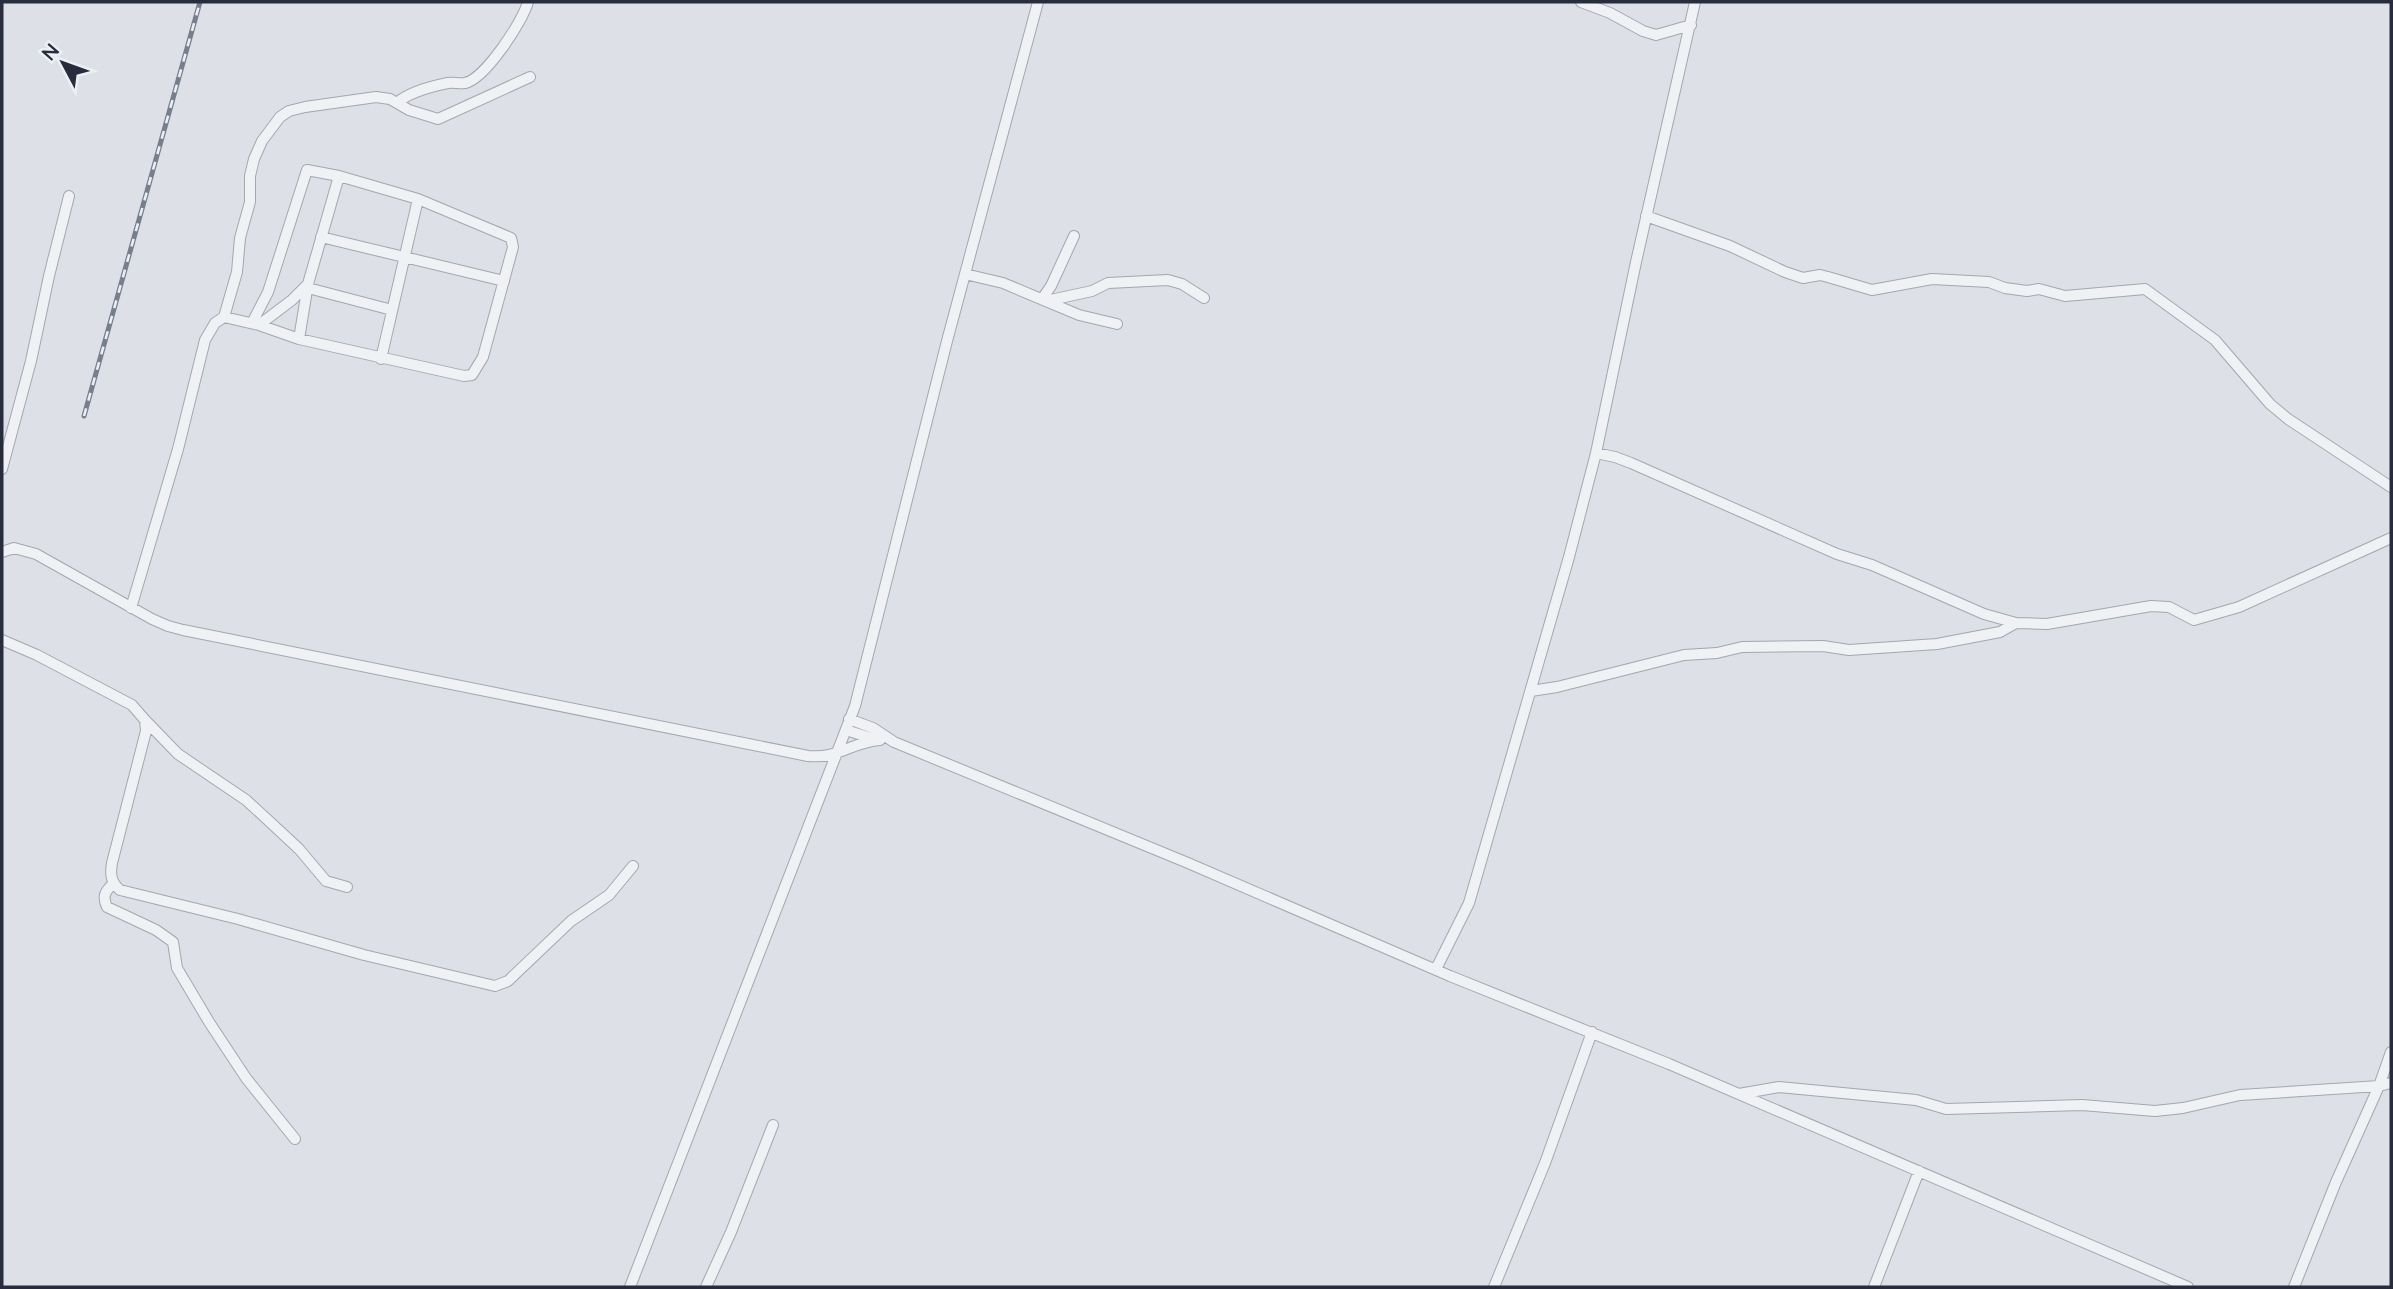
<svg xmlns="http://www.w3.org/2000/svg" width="2393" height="1289" viewBox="0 0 2393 1289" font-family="Lato,sans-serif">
	<rect width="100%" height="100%" fill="#dde0e6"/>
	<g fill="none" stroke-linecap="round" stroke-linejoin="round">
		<!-- street casing -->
		<g stroke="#a3a7b0" stroke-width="12">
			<path id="street" d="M1581 2 1610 13 1643 31 1656 35 1691 25
				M397 103C409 92 433 86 448 83 454 82 459 84 465 83 485 79 523 21 528 2
				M1646 216 1730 246 1785 272 1803 278 1820 275 1828 277 1872 290 1932 279 1989 282 2005 288 2027 291 2039 289 2065 296 2145 289 2215 340 2270 404 2288 419 2391 487
				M321 237 504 281
				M965 274 1003 283 1079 315 1117 324
				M308 288 392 310
				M1042 299 1051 286 1074 236
				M1046 301 1092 291 1108 283 1168 280 1182 284 1204 298
				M224 317 237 272 240 238 250 202V176L254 159 262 141 280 117 289 111 305 107 376 97 390 99 409 110 438 119 530 77
				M259 325 292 300 308 284
				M299 339 308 284 339 176
				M381 359 418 199
				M1596 453 1615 457 1631 463 1837 554 1872 565 1984 614 2016 623 2047 624 2151 606 2169 607 2194 620 2239 607 2391 538
				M2 469 31 361 49 276 69 196
				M2 552 14 548 36 554 152 619 168 626 183 630 808 756C839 759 851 742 880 740
				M131 608 178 449 205 340 215 323 224 317 259 325 299 339 464 376 472 375 483 357 513 247 511 238 418 199 339 176 307 170 268 292 252 323
				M2 640 37 655 132 705 145 720 146 731 112 863C110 875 111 882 120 890L238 919 364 955 495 986 508 981 571 921 609 895 633 866
				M1531 691 1557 687 1684 655 1717 653 1742 647 1823 646 1849 650 1937 644 2000 632 2016 623
				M849 719 873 728 894 742 1188 863 1450 976 1669 1064 2188 1287
				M145 720 178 754 246 800 270 822 299 849 326 881 347 887
				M846 730 874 739
				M113 884C105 891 102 897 107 907L156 930 173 942 177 968 209 1022 246 1078 295 1139
				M1436 969 1469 903 1569 557 1596 453 1636 262 1695 2
				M1739 1094 1779 1087 1916 1100 1946 1109 2082 1105 2155 1111 2183 1108 2240 1095 2379 1086 2391 1052
				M630 1287 855 706 947 341 1038 2
				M706 1287 731 1232 773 1125
				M1494 1287 1545 1163 1592 1032
				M1874 1287 1919 1171
				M2294 1287 2336 1182 2379 1086 2391 1083"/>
		</g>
		<!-- street -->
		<use href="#street" stroke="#eff1f5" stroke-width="10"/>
		<!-- rail casing -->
		<g stroke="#777f8f" stroke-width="5">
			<path id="rail" d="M84 416 200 2"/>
		</g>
		<!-- rail -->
		<use href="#rail" stroke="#eceff4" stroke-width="2.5" stroke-dasharray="8" stroke-linecap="butt"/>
	</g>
	<!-- border -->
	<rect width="2393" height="1289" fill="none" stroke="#272d3c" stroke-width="7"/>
	<!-- north arrow -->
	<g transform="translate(63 63) rotate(311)" stroke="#eceff4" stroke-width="5" paint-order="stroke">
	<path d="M0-5L12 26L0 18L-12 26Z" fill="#272d3c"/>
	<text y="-10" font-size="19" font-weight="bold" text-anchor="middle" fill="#272d3c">N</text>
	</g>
</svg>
